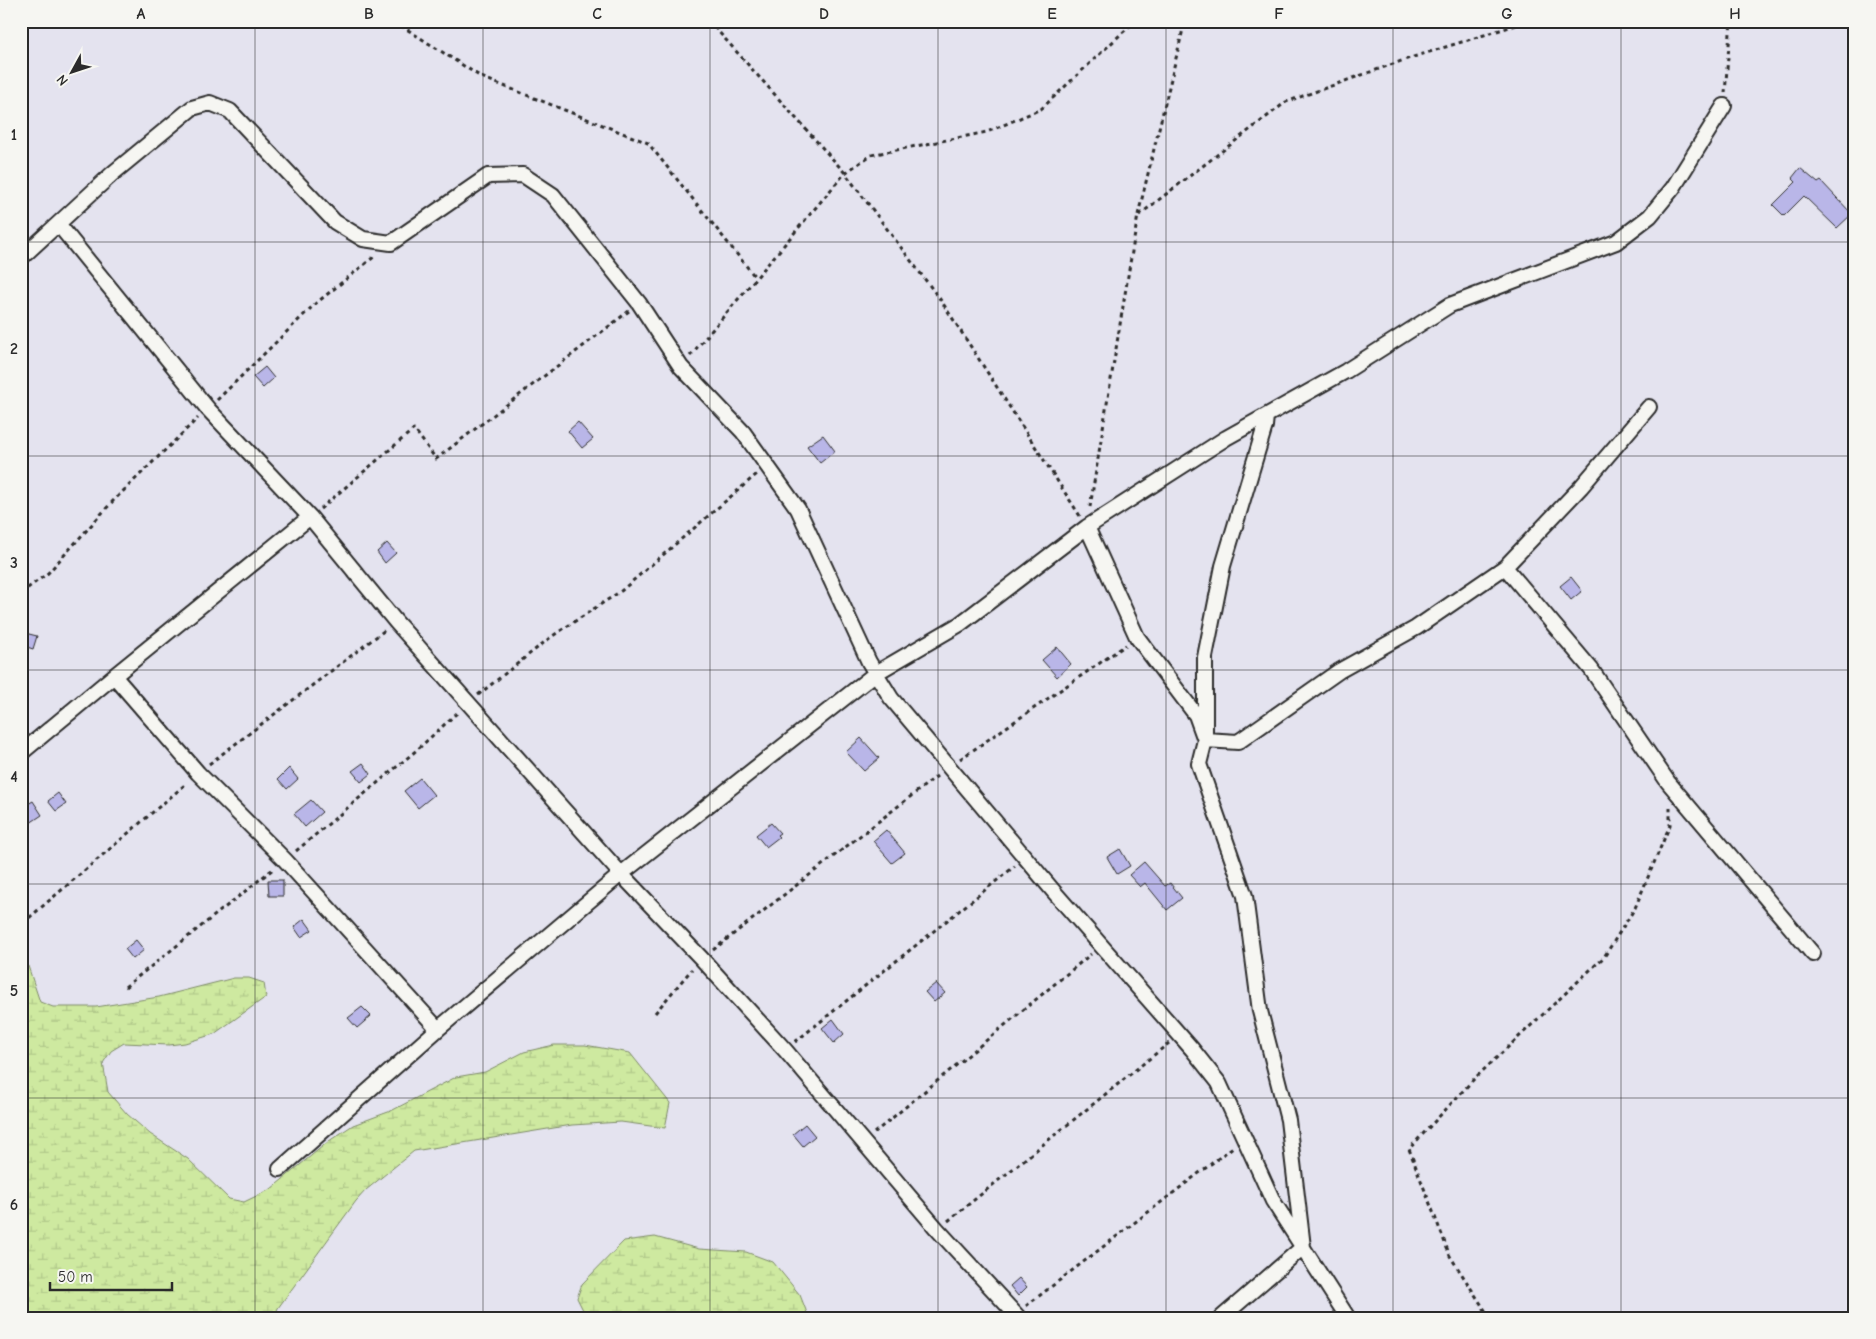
<svg xmlns="http://www.w3.org/2000/svg" width="1876" height="1339" viewBox="0 0 1876 1339" font-family="'Comic Neue',sans-serif">
	<defs>
		<pattern id="wetland-marsh" width="20" height="14" patternUnits="userSpaceOnUse" patternTransform="scale(1.25)"><rect width="20" height="14" fill="#cee9a0"/><path d="M1 5h8M5 5V1M11 12h8M15 12V8" fill="none" stroke="#b1c88a"/></pattern>
	</defs>
	<rect width="100%" height="100%" fill="#e4e3ef"/>
	<filter id="ink" filterUnits="userSpaceOnUse"><feTurbulence type="fractalNoise" baseFrequency=".02" numOctaves="2"/><feDisplacementMap in="SourceGraphic" scale="10" xChannelSelector="R" yChannelSelector="G"/><feConvolveMatrix kernelMatrix="1 2 1 2 8 2 1 2 1" color-interpolation-filters="sRGB"/></filter>
	<g filter="url(#ink)">
		<!-- wetland -->
		<path fill="url(#wetland-marsh)" stroke="#7c8a66" d="M21 939 25 957 40 1002 53 1007H96L159 997 234 978H249L264 983 266 997 214 1034 185 1043 169 1045 124 1043 111 1051 103 1063 108 1092 127 1114 150 1134 188 1159 229 1199 244 1202 271 1189 329 1141 353 1125 391 1111 456 1077 485 1072 524 1052 554 1045H585L630 1053 670 1103 665 1128 621 1122 572 1125 414 1151 366 1190 356 1201 278 1308 274 1318H21Z
			M655 1237 699 1249 746 1252 773 1262 800 1295 809 1318H590L583 1310 577 1298 582 1284 624 1241Z"/>
		<!-- building -->
		<path fill="#b9b6e8" stroke="#2b2b2b" d="M1800 168 1818 183 1821 181 1852 214 1837 228 1804 196 1784 216 1773 205 1796 182 1792 178Z
			M265 367 274 378 263 388 253 377Z
			M578 422 593 439 582 448 568 431Z
			M823 435 835 451 820 463 807 446Z
			M387 543 396 553 385 563 377 552Z
			M1571 577 1582 591 1571 600 1560 586Z
			M25 633 37 636 33 649 21 645Z
			M1057 647 1071 664 1057 677 1042 660Z
			M861 738 879 758 864 771 846 752Z
			M363 763 371 774 361 782 352 771Z
			M289 768 298 779 287 789 278 779Z
			M420 778 434 795 418 808 404 791Z
			M58 793 66 804 56 811 48 801Z
			M311 800 322 812 305 827 294 814Z
			M33 801 42 815 27 825 21 816V808Z
			M771 823 780 833 777 835 779 837 766 847 756 835Z
			M886 830 905 853 892 863 873 841Z
			M1120 849 1130 866 1117 874 1107 857Z
			M1144 862 1165 886 1170 883 1182 898 1167 910 1145 883 1140 887 1129 875Z
			M268 880H283V896H269Z
			M304 919 312 930 301 937 294 927Z
			M136 940 144 950 133 959 125 949Z
			M936 983 945 993 934 1002 925 992Z
			M362 1007 371 1016 357 1028 348 1018Z
			M833 1019 844 1034 834 1043 822 1028Z
			M805 1124 815 1136 803 1146 793 1134Z
			M1019 1278 1027 1287 1018 1296 1010 1286Z"/>
		<g fill="none" stroke-linecap="round" stroke-linejoin="round">
			<!-- street casing -->
			<g stroke="#2b2b2b" stroke-width="18">
				<path id="street" d="M59 225 208 409 310 517 396 622 621 874 701 958 785 1050 937 1229 1019 1318
					M21 258 112 174 192 108 210 103 230 111 335 222 363 239 391 243 488 176 523 175 553 195 639 303 681 367 743 432 798 509 869 662 891 698 1055 893 1192 1049 1219 1083 1273 1201 1348 1318
					M1266 416 1265 426 1223 566 1205 657V740L1238 742 1339 671 1416 628 1505 567 1581 487 1649 407
					M1087 527 1137 637 1196 715 1205 740 1199 764 1245 896 1260 1011 1288 1120 1303 1247 1221 1318
					M1505 567 1591 669 1668 782 1813 954
					M114 676 198 773 285 860 438 1029
					M21 753 114 676 310 517
					M280 1169 438 1029 621 874 876 673 960 624 1087 527 1226 438 1346 371 1450 305 1616 242 1650 216 1673 188 1724 106"/>
			</g>
			<!-- path -->
			<path stroke="#2b2b2b" stroke-width="3" stroke-dasharray="4 4" stroke-linecap="butt" d="M394 21 481 77 648 143 756 278
				M709 21 845 173 942 302 1080 516
				M1725 93 1731 21
				M1139 215 1286 102 1407 59 1529 21
				M690 356 845 173 871 155 987 132 1041 109 1135 21
				M217 400 315 304 375 256
				M1090 507 1138 215 1185 21
				M320 509 414 429 436 459 629 311
				M21 593 48 573 113 501 198 418
				M478 695 551 637 621 591 757 474
				M960 759 1126 645
				M209 764 385 630
				M296 851 418 749 458 712
				M23 923 187 783
				M713 950 937 776
				M125 987 273 869
				M655 1013 692 969
				M795 1042 1015 866
				M874 1133 1091 954
				M948 1221 1169 1043
				M1026 1306 1233 1147
				M1490 1318 1450 1256 1409 1149 1474 1079 1604 957 1635 908 1670 825V808"/>
			<!-- street -->
			<use href="#street" stroke="#f6f6f2" stroke-width="14"/>
		</g>
	</g>
	<!-- grid -->
	<path fill="none" stroke="#2b2b2b" stroke-width="1" stroke-opacity="0.55" d="M255 21V1318M483 21V1318M710 21V1318M938 21V1318M1166 21V1318M1393 21V1318M1621 21V1318M21 242H1855M21 456H1855M21 670H1855M21 884H1855M21 1098H1855"/>
	<!-- margin -->
	<rect width="1876" height="1339" fill="none" stroke="#f6f6f2" stroke-width="55"/>
	<!-- north arrow -->
	<g transform="translate(72 72) rotate(230)" stroke="#f6f6f2" stroke-width="4" paint-order="stroke">
	<path d="M0-4L9 19L0 12L-9 19Z" fill="#2b2b2b"/>
	<text y="-8" font-size="14" font-weight="bold" text-anchor="middle" fill="#2b2b2b">N</text>
	</g>
	<!-- scale -->
	<path d="M50 1282v8h122v-8" fill="none" stroke="#2b2b2b" stroke-width="2.5"/>
	<text x="58" y="1282" font-size="15" fill="#2b2b2b" stroke="#f6f6f2" stroke-width="4" paint-order="stroke">50 m</text>
	<rect x="28" y="28" width="1820" height="1284" fill="none" stroke="#2b2b2b" stroke-width="2"/>
	<g font-size="16" text-anchor="middle" font-weight="bold" fill="#2b2b2b">
		<text x="141" y="19">A</text>
		<text x="369" y="19">B</text>
		<text x="597" y="19">C</text>
		<text x="824" y="19">D</text>
		<text x="1052" y="19">E</text>
		<text x="1279" y="19">F</text>
		<text x="1507" y="19">G</text>
		<text x="1735" y="19">H</text>
		<text x="14" y="140">1</text>
		<text x="14" y="354">2</text>
		<text x="14" y="568">3</text>
		<text x="14" y="782">4</text>
		<text x="14" y="996">5</text>
		<text x="14" y="1210">6</text>
	</g>
</svg>
